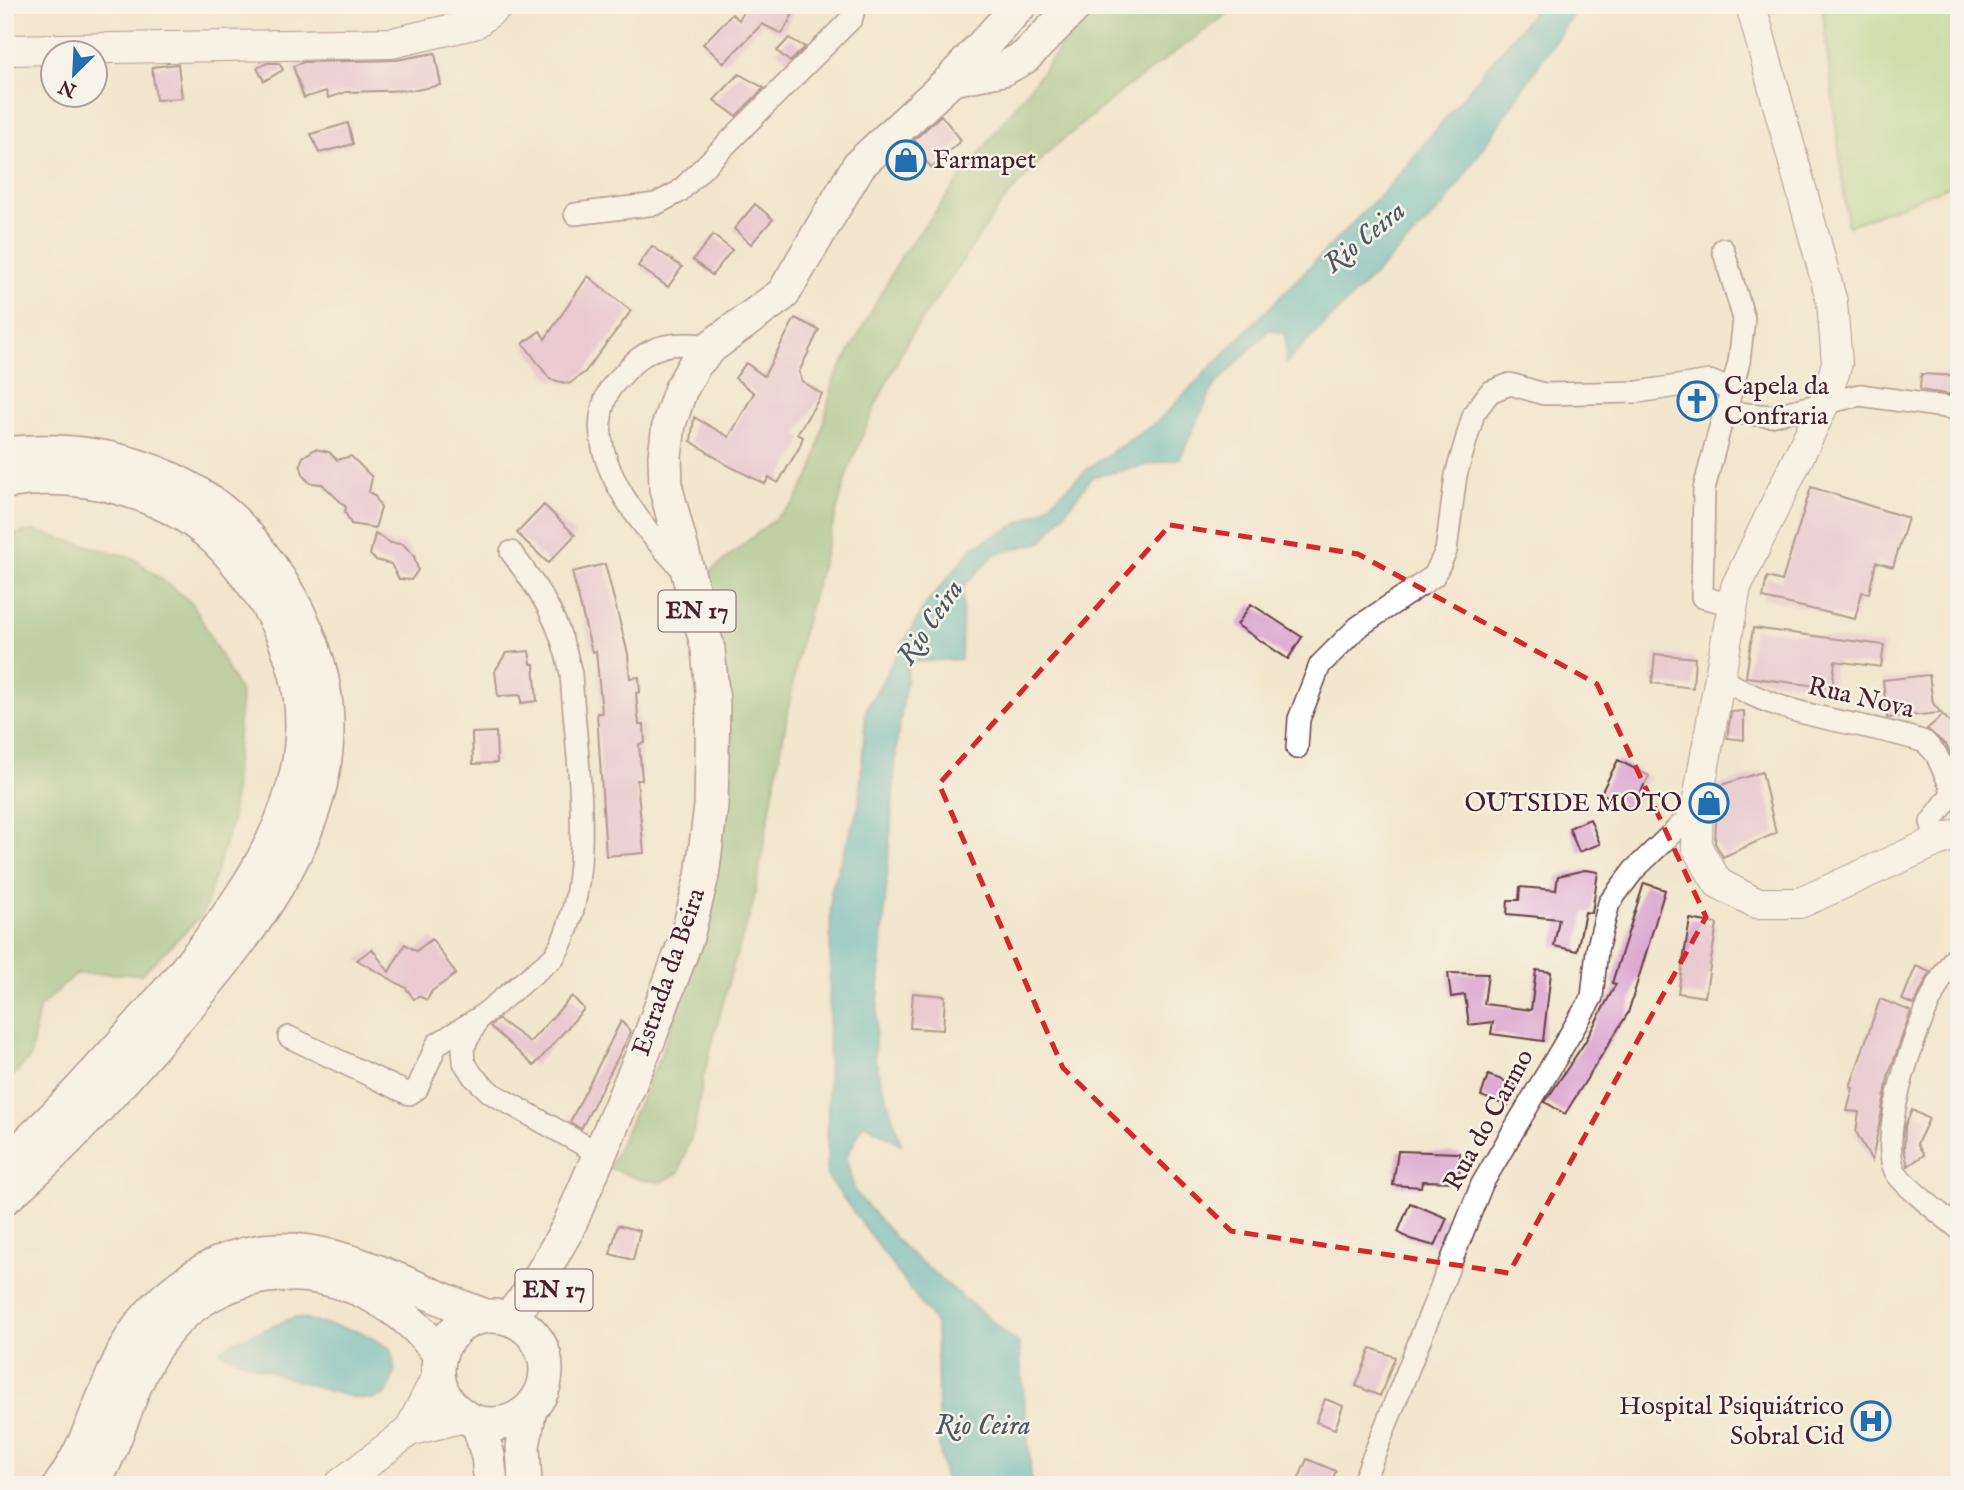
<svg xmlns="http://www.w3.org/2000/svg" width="1964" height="1490" viewBox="0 0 1964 1490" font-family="'IM FELL English',serif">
	<rect width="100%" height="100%" fill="#f7f3e8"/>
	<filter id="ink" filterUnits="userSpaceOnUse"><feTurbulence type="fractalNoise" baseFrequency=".0143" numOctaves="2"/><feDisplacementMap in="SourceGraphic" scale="14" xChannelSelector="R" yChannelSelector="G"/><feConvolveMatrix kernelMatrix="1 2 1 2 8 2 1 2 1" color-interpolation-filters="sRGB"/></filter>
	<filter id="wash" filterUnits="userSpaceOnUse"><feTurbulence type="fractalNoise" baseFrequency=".00686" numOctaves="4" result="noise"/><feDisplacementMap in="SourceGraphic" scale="28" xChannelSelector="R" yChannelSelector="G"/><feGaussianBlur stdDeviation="1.57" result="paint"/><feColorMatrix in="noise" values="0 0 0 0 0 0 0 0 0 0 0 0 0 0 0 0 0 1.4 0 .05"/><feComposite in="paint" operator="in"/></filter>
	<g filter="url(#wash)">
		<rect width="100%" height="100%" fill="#f3e6ce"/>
		<!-- green -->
		<path fill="#a5d684" stroke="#787a58" stroke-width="2" d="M1822 5H1959V182L1848 226Z"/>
		<!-- forest -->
		<path fill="#84b772" stroke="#676b4e" stroke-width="2" d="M1093 5H1240L1127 87 1049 151 1002 203 908 340 876 404 849 467 801 639 753 904 732 969 703 1078 695 1126 679 1172 662 1182 642 1180 609 1168 661 1055 706 929 721 642 710 572 794 503 813 470 833 382 902 255Z
			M34 531 133 558 193 604 241 694 232 821 203 914 142 974H76L39 1008 30 1058 9 1080H5V535Z"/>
		<!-- water -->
		<path fill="#40b0ba" stroke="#456872" stroke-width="2" d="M1539 5H1579L1445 204 1286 363 1285 334 1270 329 1214 386 1180 458 1092 477 1042 542 995 554 963 587 961 659 909 662 897 740 874 1057 901 1144 864 1123 846 1158 855 1192 904 1248 1019 1344 1032 1485H945L939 1445 936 1324 827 1176 831 891 859 805 866 709 924 607 973 547 1042 511 1091 466 1158 421 1392 183Z
			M295 1317 361 1332 391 1349 395 1372 386 1395C381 1396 375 1399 370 1399 349 1401 242 1363 220 1351L233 1342Z"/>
		<g id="blocks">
			<!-- building -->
			<path fill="#dda9d2" d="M747 5H792L788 12 793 14 782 34 762 24 724 63 703 44 732 14 739 20Z
				M789 38 805 47 790 62 777 51Z
				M435 53 441 85 416 90 346 92 328 98 326 91 304 98 293 66 304 62 396 60Z
				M267 63H279L283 70 264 81 257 68Z
				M178 64 182 98 156 100 152 67Z
				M739 74 764 88 736 116 714 100Z
				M941 115 961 140 932 168 914 148 918 144 914 140Z
				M348 123 353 144 319 153 311 134Z
				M755 204 773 219 751 244 734 229Z
				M713 235 732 250 712 275 693 260Z
				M652 246 682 267 668 287 638 266Z
				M588 276 631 311 585 372 569 384 550 379 523 343 540 331 545 339Z
				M795 318 819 330 799 372 802 381 822 394 797 434 803 437 799 448 778 483 769 477 765 484 727 465 691 441 694 417 729 437 754 393 735 378 746 363 764 376Z
				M1921 374 1959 376V396L1920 390Z
				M315 449 329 452 337 460 351 456 372 477 369 492 375 496 381 508 375 528 351 524 345 512 346 507 322 484 310 483 304 477 300 464 303 457Z
				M1811 487 1908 518 1893 567 1876 562 1869 593 1862 592 1855 619 1763 598 1767 577 1782 581Z
				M544 505 575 535 548 563 517 533Z
				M375 534 391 543 403 544 414 556 418 570 411 580 399 579 391 564 376 560 370 555Z
				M605 564 628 654 630 678 639 677 640 692 636 693 639 725H644L645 743 639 744 642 780H637L644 853 606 856 597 713H602L596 651 592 652 572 572Z
				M1251 604 1302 637 1288 659 1237 625Z
				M1753 628 1884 645 1881 667 1835 661 1832 688 1746 677Z
				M529 651 531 664H534L537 701 521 703V695L498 696 495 671 506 653Z
				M1655 654 1695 658 1693 688 1652 683Z
				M1929 675 1933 703 1941 713 1887 718 1883 680Z
				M1744 711V740L1727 738 1731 712Z
				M1943 715 1959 732V770L1946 745 1927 729Z
				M496 732 497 763 473 764 472 733Z
				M1618 760 1649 776 1632 809 1601 793Z
				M1762 772 1776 833 1723 857 1715 843 1718 786Z
				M1590 819 1600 844 1579 852 1569 828Z
				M1585 870 1598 872 1592 913 1585 912 1577 951 1554 946 1559 919 1507 914 1508 900H1519L1520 887 1556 890 1558 876Z
				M1644 883 1665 890 1628 1013 1565 1114 1545 1102 1585 1042 1616 984 1612 983Z
				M1690 919 1717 924 1705 997 1678 993Z
				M432 939 456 974 432 991 427 1000 418 996 414 999 406 988 357 960 372 949 389 972 405 944 416 951Z
				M1916 966 1930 972 1914 1005 1902 1000Z
				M1536 970 1551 972 1543 1041 1491 1034 1493 1022 1469 1025 1465 995 1451 997 1448 973 1488 974 1484 1004 1531 1010Z
				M913 993 945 996 943 1030 910 1028Z
				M572 996 584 1009 534 1066 490 1026 498 1019 530 1042Z
				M1880 999 1911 1011 1889 1074 1872 1161 1856 1132 1859 1112 1847 1111 1853 1088 1850 1087Z
				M621 1021 631 1032 581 1129 570 1122Z
				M1488 1075 1516 1085 1508 1106 1481 1096Z
				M1912 1110 1929 1119 1917 1144 1924 1155 1908 1166 1904 1150 1905 1126Z
				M1398 1151 1460 1153 1459 1182 1422 1181 1421 1187 1393 1185Z
				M1410 1203 1447 1218 1435 1246 1410 1239 1398 1232Z
				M618 1225 640 1231 633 1260 610 1254Z
				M1371 1348 1395 1357 1380 1396 1356 1386Z
				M1325 1399 1343 1406 1335 1429 1316 1422Z
				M1307 1459 1336 1471 1330 1485H1296Z"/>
		</g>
	</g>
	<g filter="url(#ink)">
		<use href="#blocks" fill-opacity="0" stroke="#633d43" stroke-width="2"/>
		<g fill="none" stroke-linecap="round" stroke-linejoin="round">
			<!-- street casing -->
			<g stroke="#633d43" stroke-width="24">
				<path id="street" d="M575 214 656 204 679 192 852 18 855 5
					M1723 249 1744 319 1739 362 1728 403
					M511 552C543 595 560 620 571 674 576 757 599 885 554 957L479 1018 463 1048 464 1062 473 1076 491 1093 598 1153
					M684 571C644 530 578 454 608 393 611 385 620 378 625 372 649 343 677 341 712 346
					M1733 605 1702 597 1704 489 1722 420 1727 412 1770 416 1860 395 1959 409
					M1720 677C1783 720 1855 719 1925 742L1936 754 1953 792 1931 822 1937 841
					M1297 748 1299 719 1320 665 1358 627 1434 576 1446 551 1456 475 1474 413 1490 392 1510 384 1544 394 1638 392 1710 381 1731 390
					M1959 953C1929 982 1875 1131 1895 1171 1902 1185 1945 1217 1959 1229
					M289 1037 409 1094 417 1089 437 1044 477 1019
					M1362 1485 1482 1184 1592 997 1597 950 1609 903 1634 870 1697 809"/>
			</g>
			<!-- secondary casing -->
			<g stroke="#633d43" stroke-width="32">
				<path id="secondary" d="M1751 5 1832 302 1837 364 1823 406 1736 587 1698 799 1697 848 1718 883 1756 903H1800L1937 841 1959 834
					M5 50 392 43 474 24 499 5
					M409 1431 437 1376
					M339 1485 409 1431 465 1417"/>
			</g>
			<!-- primary casing -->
			<g stroke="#633d43" stroke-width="36">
				<path id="primary" d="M952 79 1003 69 1025 57 1076 5
					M5 454C96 444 197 470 255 545 401 732 301 877 168 1029 117 1088 65 1147 5 1198
					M5 482C83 469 175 492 228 552 374 718 279 863 158 1003 109 1059 60 1114 5 1164
					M438 1370a54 54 0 1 1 108 0a54 54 0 1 1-108 0Z
					M509 1318 535 1286 568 1228 649 1039 687 937 702 876 711 806 713 703 708 649 666 489 665 456 669 424 680 391 695 364 712 346 783 294 859 165 952 79 1020 5
					M478 1423 488 1456 491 1485
					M60 1485C92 1441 103 1388 129 1342 145 1315 166 1295 192 1278 295 1210 387 1282 486 1316
					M92 1485C120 1441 128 1386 157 1344 228 1242 371 1259 439 1354
					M525 1485 523 1446 530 1409"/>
			</g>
			<!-- street -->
			<use href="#street" stroke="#fff" stroke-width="21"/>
			<!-- secondary -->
			<use href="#secondary" stroke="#fff" stroke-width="30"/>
			<!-- primary -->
			<use href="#primary" stroke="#fff" stroke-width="33"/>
		</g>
	</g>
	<!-- marked area -->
	<path d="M0 0H1964V1490H0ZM1170 525 1358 554 1597 684 1706 917 1509 1273 1231 1231 1063 1068 939 784Z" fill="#f3e6ce" fill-opacity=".55" fill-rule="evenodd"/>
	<path fill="none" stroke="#d62828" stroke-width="5" stroke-dasharray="14 9" stroke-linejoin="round" d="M1170 525 1358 554 1597 684 1706 917 1509 1273 1231 1231 1063 1068 939 784Z"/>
	<!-- icons -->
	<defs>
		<g id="shop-ring" transform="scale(2.0125)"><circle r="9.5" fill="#f7f3e8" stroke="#1f6fb2" stroke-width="1.5"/><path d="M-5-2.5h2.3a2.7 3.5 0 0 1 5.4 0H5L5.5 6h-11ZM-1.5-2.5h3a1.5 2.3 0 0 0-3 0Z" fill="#1f6fb2"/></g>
		<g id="church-ring" transform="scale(2.0125)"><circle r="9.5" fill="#f7f3e8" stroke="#1f6fb2" stroke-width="1.5"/><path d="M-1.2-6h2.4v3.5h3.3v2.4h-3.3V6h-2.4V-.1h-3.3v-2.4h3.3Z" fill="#1f6fb2"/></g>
		<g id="hospital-ring" transform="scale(2.0125)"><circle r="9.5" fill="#f7f3e8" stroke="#1f6fb2" stroke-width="1.5"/><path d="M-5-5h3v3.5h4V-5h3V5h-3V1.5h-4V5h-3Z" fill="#1f6fb2"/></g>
	</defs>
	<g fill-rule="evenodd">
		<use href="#shop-ring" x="906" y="160"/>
		<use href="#church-ring" x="1697" y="401"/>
		<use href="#shop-ring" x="1709" y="803"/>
		<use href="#hospital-ring" x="1871" y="1421"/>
	</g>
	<g text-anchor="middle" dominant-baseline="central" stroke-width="5" stroke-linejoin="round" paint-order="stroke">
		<!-- shield labels -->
		<g fill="#f7f3e8" stroke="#7e5f64" stroke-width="2">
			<rect x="658.5" y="590.5" width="77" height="41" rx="5"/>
			<rect x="515.5" y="1269.5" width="77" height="41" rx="5"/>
		</g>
		<g font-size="24" font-weight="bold" fill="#4a1f2b">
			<text x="697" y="611">EN 17</text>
			<text x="554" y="1290">EN 17</text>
		</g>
		<!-- poi labels -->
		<g font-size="26" fill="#4a1f2b" stroke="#f7f3e8" text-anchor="start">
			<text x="933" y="160">Farmapet</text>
			<text x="1724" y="386">Capela da<tspan x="1724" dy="30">Confraria</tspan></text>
			<text x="1682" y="803" text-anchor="end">OUTSIDE MOTO</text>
			<text x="1844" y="1406" text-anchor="end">Hospital Psiquiátrico<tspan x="1844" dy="30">Sobral Cid</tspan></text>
		</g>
		<!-- street labels -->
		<g font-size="26" fill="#4a1f2b" stroke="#f7f3e8">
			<text transform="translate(1861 698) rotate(13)">Rua Nova</text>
			<text transform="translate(669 972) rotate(-71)">Estrada da Beira</text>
			<text transform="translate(1489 1120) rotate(-61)">Rua do Carmo</text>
		</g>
		<!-- water labels -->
		<g font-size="28" font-style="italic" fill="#465964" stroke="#f7f3e8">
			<text transform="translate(1365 238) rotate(-39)">Rio Ceira</text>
			<text transform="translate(931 623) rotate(-56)">Rio Ceira</text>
			<text x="983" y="1426">Rio Ceira</text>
		</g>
	</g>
	<!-- margin -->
	<rect width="1964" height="1490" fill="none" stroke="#f7f3e8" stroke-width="28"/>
	<!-- north arrow -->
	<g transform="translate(74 74) rotate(204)"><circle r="33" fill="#f7f3e8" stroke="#b29e9c" stroke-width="2"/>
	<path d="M0-5L12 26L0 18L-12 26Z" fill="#1f6fb2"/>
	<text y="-10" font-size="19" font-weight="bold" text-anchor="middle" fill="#4a1f2b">N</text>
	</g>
</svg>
